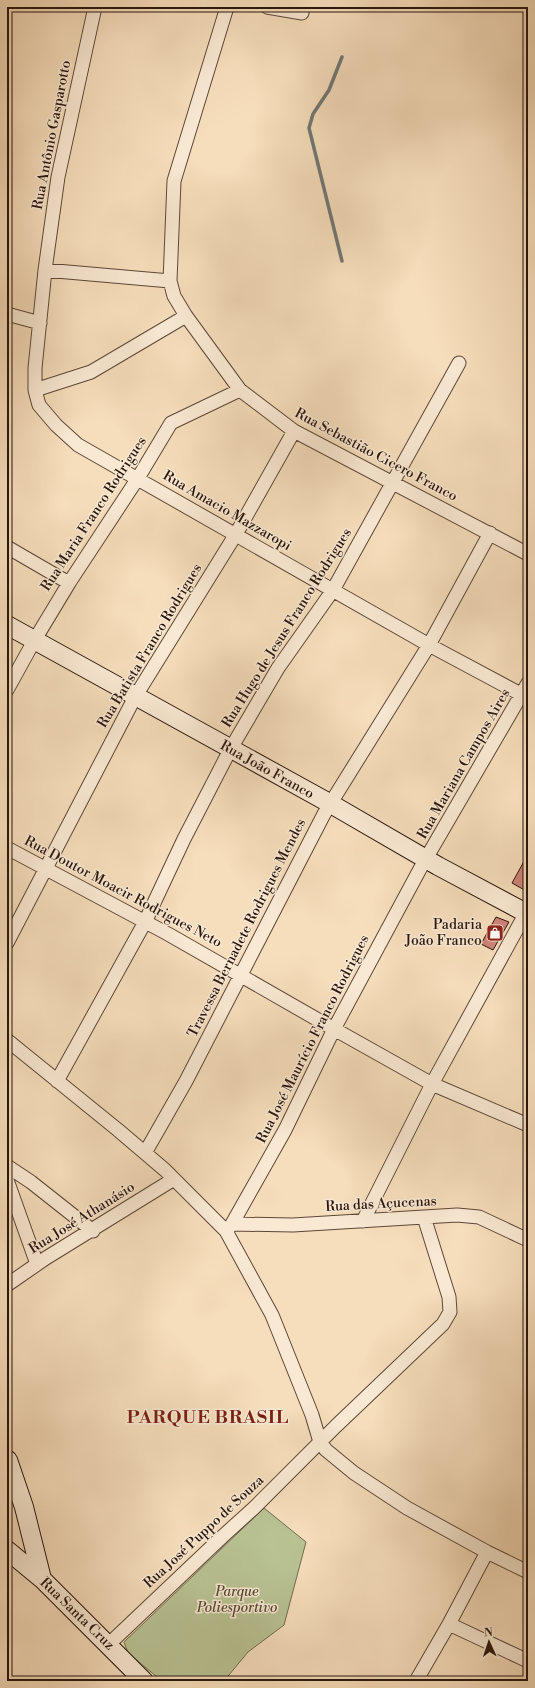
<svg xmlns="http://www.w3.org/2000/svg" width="535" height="1688" viewBox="0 0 535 1688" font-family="'Libre Bodoni',serif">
	<rect width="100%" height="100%" fill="#f6ddbb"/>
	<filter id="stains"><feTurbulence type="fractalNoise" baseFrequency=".005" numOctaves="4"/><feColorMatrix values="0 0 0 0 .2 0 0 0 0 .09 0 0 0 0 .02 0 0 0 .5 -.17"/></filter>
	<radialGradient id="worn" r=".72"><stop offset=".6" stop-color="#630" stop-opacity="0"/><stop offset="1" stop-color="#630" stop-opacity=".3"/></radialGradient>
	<!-- green -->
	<path fill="#b8c293" stroke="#706c50" d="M264 1508 306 1542 284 1625 248 1652 224 1681H162L128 1653 124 1642Z"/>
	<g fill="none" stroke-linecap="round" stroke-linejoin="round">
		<!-- stream -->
		<path stroke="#717775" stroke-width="3.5" d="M342 57 329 90 313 114 309 128 342 261"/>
	</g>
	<!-- building -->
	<path fill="#cf8378" stroke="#29150d" d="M528 854V892L512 883Z
		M496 917 509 922 493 950 481 944Z"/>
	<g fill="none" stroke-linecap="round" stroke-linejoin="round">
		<!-- street casing -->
		<g stroke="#5c4738" stroke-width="15">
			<path id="street" d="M95 7 58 177 45 270 35 368V390L39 405 56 425 78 445 429 645 528 698
				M227 7 174 181 170 281 174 296 186 316 240 390 294 431 528 554
				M267 7 302 13
				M45 270 170 281
				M7 314 40 323
				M35 390 91 372 186 316
				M7 547 69 583
				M7 690 34 641 69 583 138 478 171 423 240 390
				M7 848 168 934 334 1029 432 1084 528 1125
				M7 943 135 697 236 534 294 431
				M7 1040 118 1130 165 1170 226 1231 272 1315 312 1415 320 1442 326 1450 354 1473 407 1508 487 1552 528 1572
				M57 1081 145 922 184 839 230 750 278 668 333 590 459 363
				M145 1153 186 1081 324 814 429 645 490 533
				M7 1166 31 1182 93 1231
				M7 1180 37 1264
				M363 1221 432 1084 528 909
				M232 1224 293 1225 457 1215 479 1217 528 1240
				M226 1231 232 1224 285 1130 334 1029 420 869 528 683
				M7 1285 46 1258 174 1179
				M449 1624 528 1661
				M109 1644 223 1536 255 1507 336 1426 443 1324 450 1312 449 1297 424 1217
				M416 1681 449 1624 487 1552"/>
		</g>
		<!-- secondary casing -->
		<g stroke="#29150d" stroke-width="20">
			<path id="secondary" d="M7 625 331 804 438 866 528 914
				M8 1460 24 1507 42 1579
				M7 1550 42 1579 144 1681"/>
		</g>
		<!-- street -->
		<use href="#street" stroke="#f9e9d3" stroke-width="13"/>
		<!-- secondary -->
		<use href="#secondary" stroke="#f9e9d3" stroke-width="18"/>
	</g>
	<!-- icons -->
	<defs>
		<g id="shop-square" transform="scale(0.9)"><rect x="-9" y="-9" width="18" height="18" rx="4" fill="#8f2418" stroke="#f9e9d3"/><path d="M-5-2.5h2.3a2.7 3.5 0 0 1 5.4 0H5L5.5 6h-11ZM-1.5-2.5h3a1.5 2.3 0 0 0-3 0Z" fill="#fff"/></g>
	</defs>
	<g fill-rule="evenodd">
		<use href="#shop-square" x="495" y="933"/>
	</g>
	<g text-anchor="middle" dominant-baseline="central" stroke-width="3" stroke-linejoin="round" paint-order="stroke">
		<!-- street labels -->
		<g font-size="14" fill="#29150d" stroke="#f9e9d3">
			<text transform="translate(52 135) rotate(-79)">Rua Antônio Gasparotto</text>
			<text transform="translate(376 455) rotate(28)">Rua Sebastião Cicero Franco</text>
			<text transform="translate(227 511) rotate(30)">Rua Amacio Mazzaropi</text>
			<text transform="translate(94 514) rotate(-57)">Rua Maria Franco Rodrigues</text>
			<text transform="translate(287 628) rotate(-58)">Rua Hugo de Jesus Franco Rodrigues</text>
			<text transform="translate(150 646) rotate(-59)">Rua Batista Franco Rodrigues</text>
			<text transform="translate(464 764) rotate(-60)">Rua Mariana Campos Aires</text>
			<text transform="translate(267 770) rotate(29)">Rua João Franco</text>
			<text transform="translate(123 892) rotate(28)">Rua Doutor Moacir Rodrigues Neto</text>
			<text transform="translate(247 928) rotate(-63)">Travessa Bernadete Rodrigues Mendes</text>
			<text transform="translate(313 1039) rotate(-63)">Rua José Maurício Franco Rodrigues</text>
			<text transform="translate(381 1204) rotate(-3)">Rua das Açucenas</text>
			<text transform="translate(82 1218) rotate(-32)">Rua José Athanásio</text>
			<text transform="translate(204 1532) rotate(-43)">Rua José Puppo de Souza</text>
			<text transform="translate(77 1614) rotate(44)">Rua Santa Cruz</text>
		</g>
		<!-- poi labels -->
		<g font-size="14" fill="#29150d" stroke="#f9e9d3" text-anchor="end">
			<text x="482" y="925">Padaria<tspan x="482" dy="16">João Franco</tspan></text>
		</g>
		<!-- park labels -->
		<g font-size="14" font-style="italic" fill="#544935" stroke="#f9e9d3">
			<text x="237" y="1592">Parque<tspan x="237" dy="16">Poliesportivo</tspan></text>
		</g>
		<!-- district labels -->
		<g font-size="18" font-weight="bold" letter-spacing="1" fill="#7a1f14" stroke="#f9e9d3">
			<text x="208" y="1417">PARQUE BRASIL</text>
		</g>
	</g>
	<!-- margin -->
	<rect width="535" height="1688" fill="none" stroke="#f6ddbb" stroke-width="24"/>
	<rect x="8" y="8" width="519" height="1672" fill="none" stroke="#29150d" stroke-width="2"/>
	<rect x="12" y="12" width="511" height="1664" fill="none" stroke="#29150d"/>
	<!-- north arrow -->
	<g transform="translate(489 1642) rotate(357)" stroke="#f9e9d3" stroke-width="3" paint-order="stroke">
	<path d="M0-3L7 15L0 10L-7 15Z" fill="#29150d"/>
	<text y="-6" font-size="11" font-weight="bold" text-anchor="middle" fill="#29150d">N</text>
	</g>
	<rect width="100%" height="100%" filter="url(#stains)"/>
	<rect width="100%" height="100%" fill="url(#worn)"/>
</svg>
